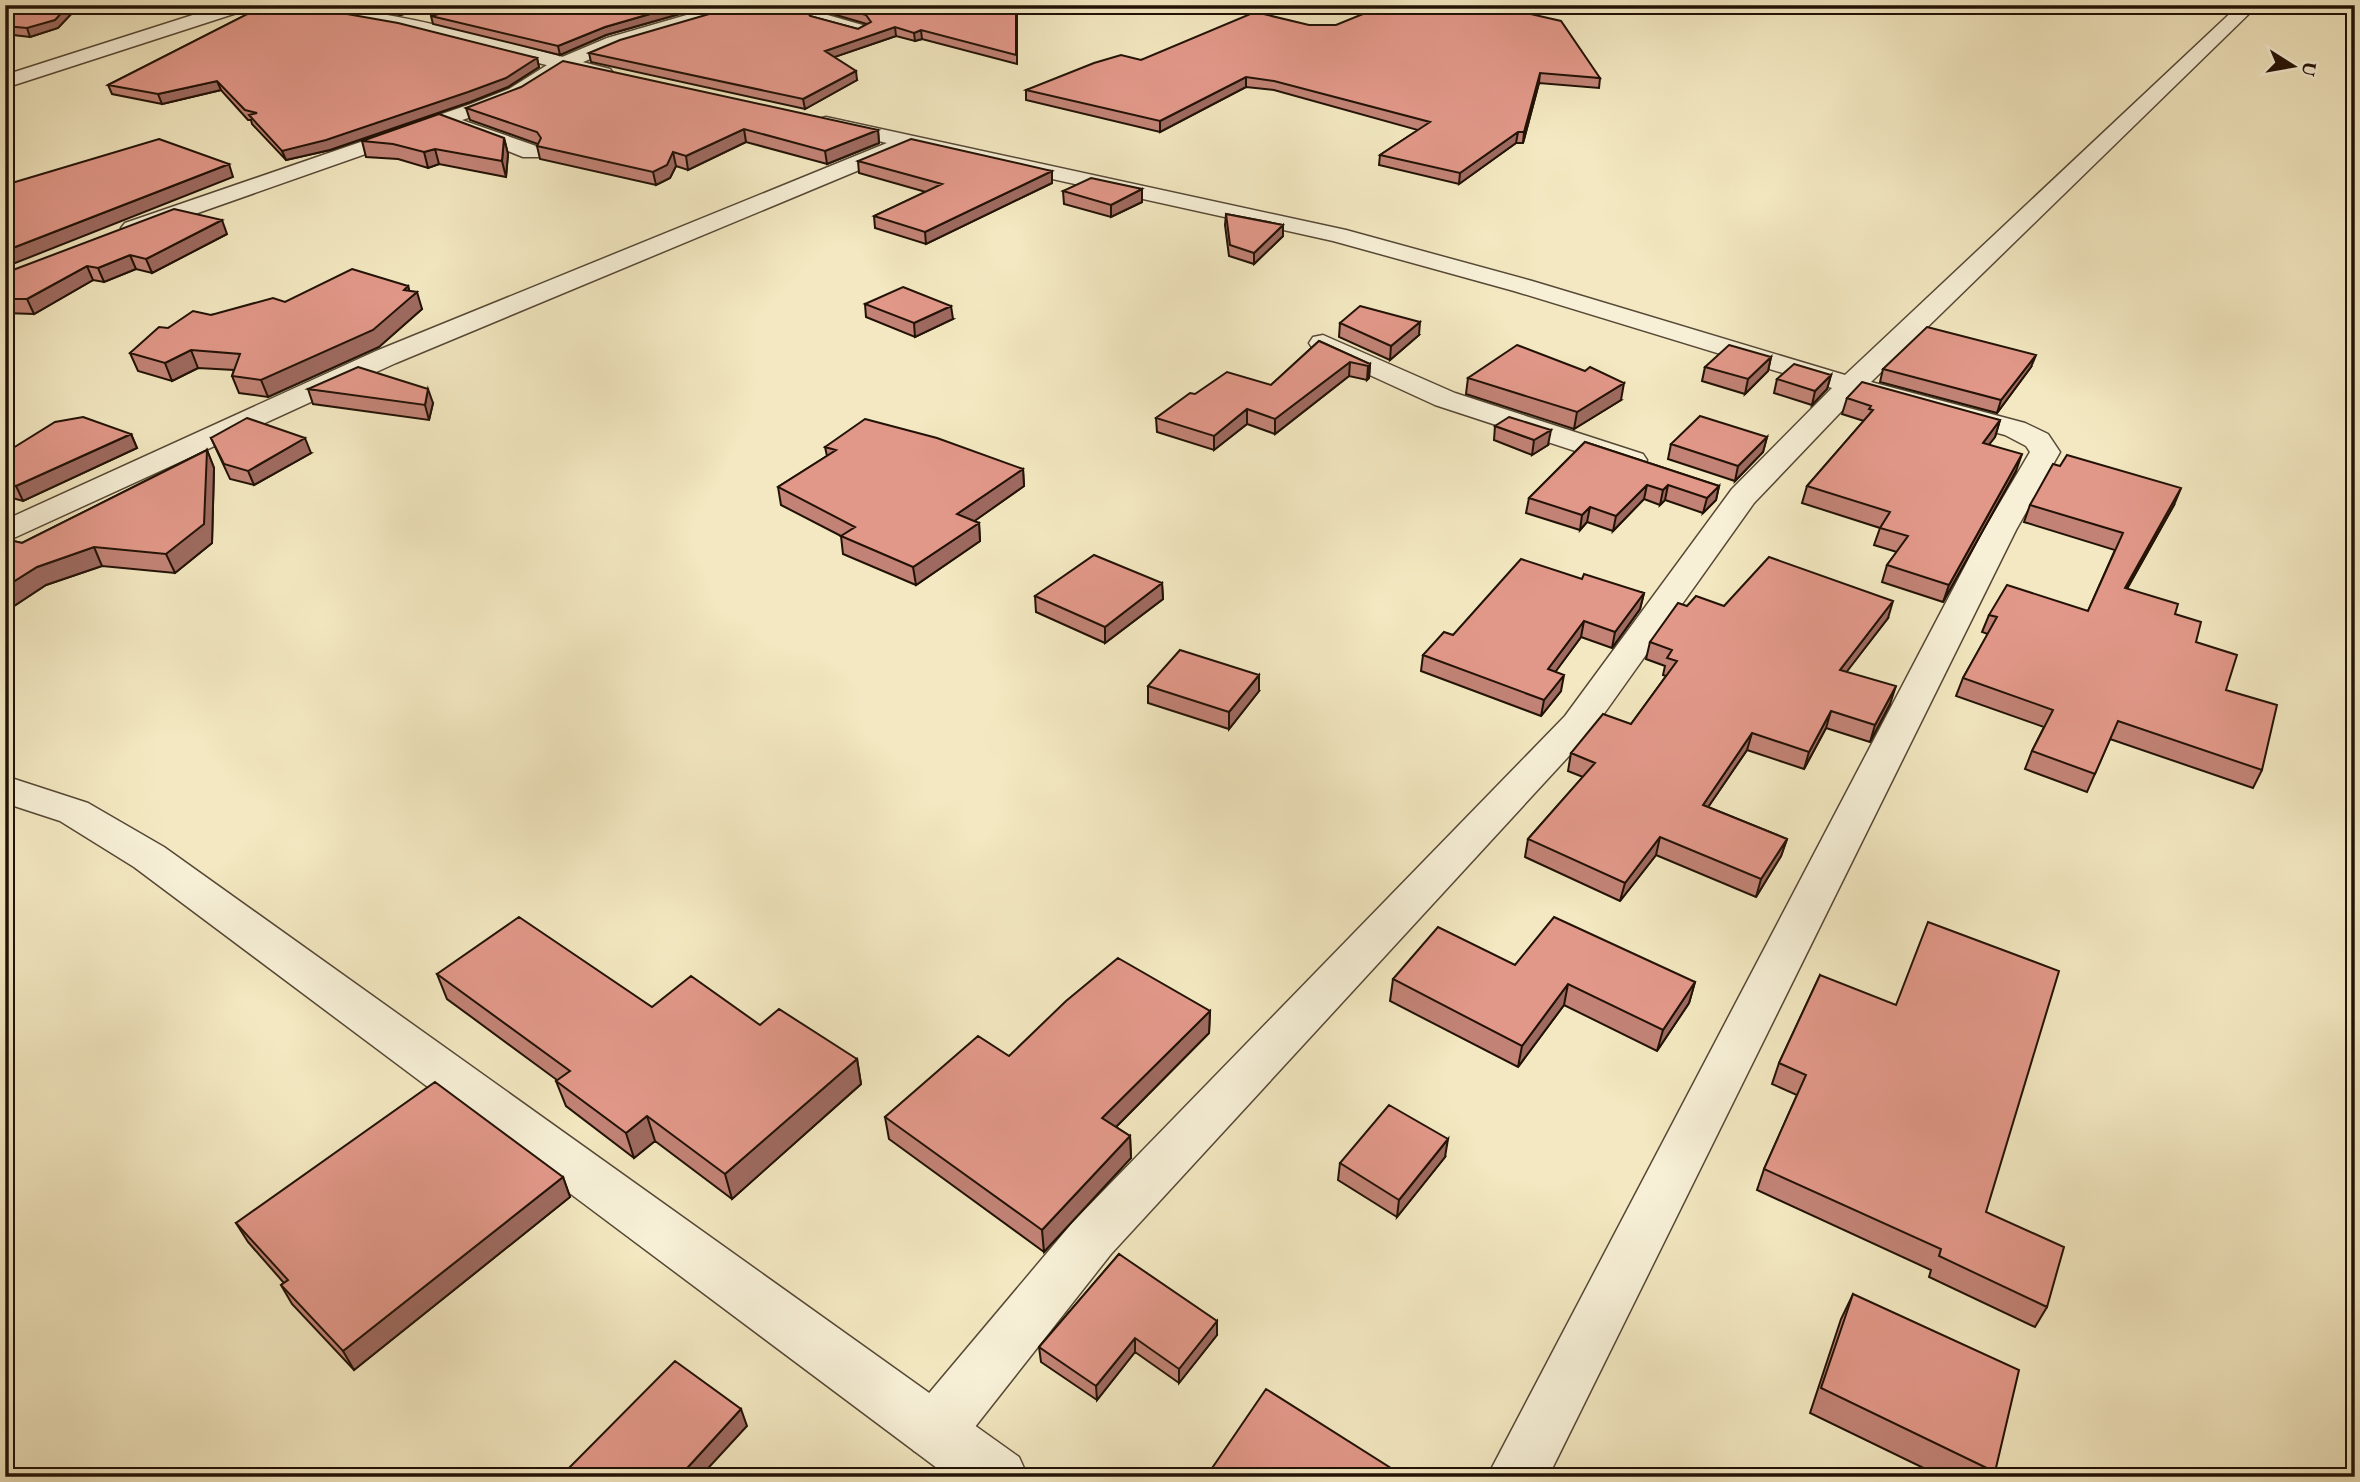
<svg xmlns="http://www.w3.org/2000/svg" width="2360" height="1482" viewBox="0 0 2360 1482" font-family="'EB Garamond',serif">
	<rect width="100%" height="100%" fill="#f3e8c1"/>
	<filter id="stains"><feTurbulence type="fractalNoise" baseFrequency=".00286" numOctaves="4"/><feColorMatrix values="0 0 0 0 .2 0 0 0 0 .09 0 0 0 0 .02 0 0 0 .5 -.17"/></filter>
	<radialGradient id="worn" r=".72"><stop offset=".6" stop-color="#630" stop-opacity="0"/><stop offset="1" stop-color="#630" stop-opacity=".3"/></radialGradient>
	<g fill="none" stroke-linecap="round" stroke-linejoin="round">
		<!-- minor casing -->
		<g stroke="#564835" stroke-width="3">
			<path id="minor" d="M224 5H252L249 9 5 88V75Z
				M285 5C388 5 509 44 610 69L613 73 603 79 401 29 294 10Z
				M799 5H817L824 14 866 26 869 30 860 35 812 22Z
				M2239 5H2258L1871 382 2025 423 2048 434 2060 452 2016 530 1548 1477H1487L1984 530 2030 452 2026 446 2005 435 1857 395 1754 503 1591 732 1111 1254 956 1451 935 1459 914 1451 906 1431 914 1411 1073 1222 1565 716 1732 489 1832 388 1514 291 1333 241 912 148 396 363 5 542V520L376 351 887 143 819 127 816 123 819 119 826 117 1346 230 1532 281 1845 375Z
				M456 118 539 147 542 152 539 157H523L449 128 446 124Z
				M1323 335 1455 393 1643 454 1647 460 1643 466 1632 469 1621 466 1435 405 1313 349 1309 343 1313 337Z"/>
		</g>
		<!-- tertiary casing -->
		<g stroke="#564835" stroke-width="3">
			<path id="tertiary" d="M721 5H750L747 9 621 46 569 68 523 97 485 112 141 233H125L121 228 125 223 471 104 509 89 555 60 607 38Z
				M5 776 88 803 164 847 1019 1457 1028 1477H949L134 867 60 821 5 803Z"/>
		</g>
		<!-- minor -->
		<use href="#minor" fill="#f7f0d7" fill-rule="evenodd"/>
		<!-- tertiary -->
		<use href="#tertiary" fill="#f7f0d7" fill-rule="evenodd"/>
	</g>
	<!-- wall -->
	<path fill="#c28376" stroke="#221206" stroke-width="2" d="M5 5H107L90 12 74 11 58 28 30 37 5 34Z
		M159 5H215L201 10Z
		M241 5 537 58 539 67 508 87 470 102 330 150 286 160 252 124 251 120H248L221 90 162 104 112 94 108 85 246 15 241 14 239 6Z
		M342 5H441L400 15Z
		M473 5H711L606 35 560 55 433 24 431 16Z
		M820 5H1017V64L922 39 915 41 896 36 834 57 857 80 805 109 591 62 589 53 810 16 858 29 867 24 826 12Z
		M1309 25H1336L1600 78 1599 88 1539 83 1523 143H1516L1459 184 1379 165 1380 155 1418 130 1274 90 1246 87 1160 132 1026 100V90L1141 60Z
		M466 108 878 130 879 143 827 164 746 142 688 170 676 166 670 178 656 185 540 159 537 146 538 144 470 120Z
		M504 138 508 154 506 177 439 164 428 168 398 159 366 157 362 141Z
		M858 161 1052 171V183L926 244 875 228 874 216 926 192 859 173Z
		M1142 189V202L1111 217 1064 204 1063 191Z
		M1226 214 1283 225V236L1254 264 1229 256 1225 225Z
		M227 234 152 273 136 269 104 282 93 280 34 314 5 313V273Z
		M408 286 409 290 422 309 379 347 268 397 239 393 232 376 234 370 198 368 172 381 138 371 130 353 168 328 211 315 285 302Z
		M865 304 953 319 915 337 866 317Z
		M1340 323 1419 335 1390 360 1339 337Z
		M1319 341 1370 364 1369 378 1367 380 1349 376 1275 434 1247 424 1214 450 1157 432 1156 418 1271 385Z
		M1771 357 1768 371 1745 394 1702 381 1705 367Z
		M2031 367 1997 413 1880 382 1883 369Z
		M1831 375 1827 389 1812 405 1774 393 1777 379Z
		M1468 378 1621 400 1574 429 1466 394Z
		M308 389 433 403 429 420 313 404Z
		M1847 398 2000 420 1995 437 1988 445 2016 471 1943 602 1882 582 1887 565 1897 552 1874 545 1880 528 1802 503 1807 486 1864 421 1842 414Z
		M1495 426 1548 445 1532 455 1494 440Z
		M131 434 137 448 23 501 5 496V445L13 448Z
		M1767 437 1763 452 1735 481 1668 459 1671 444Z
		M211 438 311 453 254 485 230 479Z
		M1585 442 1719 486 1716 500 1703 513 1665 500 1660 505 1644 499 1613 531 1587 522 1580 530 1526 513 1529 498Z
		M825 447 1023 469 1024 486 974 521 979 523 980 541 916 585 843 554 841 536 781 505 778 487 827 456Z
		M207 450 214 468 212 543 175 573 102 566 46 585 5 612V539L22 543Z
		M2030 505H2174L2127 589 2175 614 2196 642 2226 690 2262 770 2253 788 2110 739 2087 792 2025 769 2032 751 2044 727 1956 696 1963 678 1988 634 1982 632 1989 615 2088 611 2115 550 2024 522Z
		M1582 579 1644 593 1640 609 1612 648 1581 637 1555 672 1561 691 1541 716 1421 671 1423 655 1453 635Z
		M1162 583 1163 599 1105 643 1036 612 1035 596Z
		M1687 606H1724L1888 618 1846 672 1890 704 1870 742 1826 728 1804 769 1747 750 1708 807 1787 839 1781 856 1756 897 1656 855 1620 901 1525 857 1528 839 1583 777 1568 771 1571 753 1631 724 1666 676 1663 675 1665 666 1646 659 1650 642Z
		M1148 686 1259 691 1229 729 1148 703Z
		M1515 965 1695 982 1689 1003 1657 1051 1564 1005 1518 1067 1390 1001 1393 979Z
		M437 974 652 1007 760 1025 857 1059 861 1084 732 1199 655 1141 634 1158 566 1106 556 1081 557 1080 447 999Z
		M1820 975 1986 1212 2047 1307 2035 1327 1929 1277 1931 1270 1757 1190 1764 1169 1797 1095 1772 1084 1779 1063Z
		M1210 1011 1209 1033 1116 1127 1130 1136 1131 1158 1044 1252 889 1139 885 1117 1009 1056Z
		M1445 1157 1397 1217 1338 1180 1340 1163Z
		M563 1177 570 1197 354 1370 292 1304 281 1285 284 1283 248 1242 236 1223Z
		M1119 1254 1217 1335 1179 1383 1135 1352 1097 1400 1041 1362 1039 1347Z
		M1853 1294 1995 1472 1992 1477H1942L1810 1413 1841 1319Z"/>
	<!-- shaded-wall -->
	<path fill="#9e6a60" stroke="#221206" stroke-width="2" d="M69 5H72L74 11 58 28 30 37 27 28Z
		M87 5H107L90 12Z
		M199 5H215L201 10Z
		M405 5H441L400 15 398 7Z
		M681 5H711L606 35 560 55 558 46 605 27Z
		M895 27 896 36 826 60 825 51Z
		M921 30 922 39 915 41 914 33Z
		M537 58 539 67 508 87 470 102 330 150 286 160 282 151Z
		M856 71 857 80 805 109 803 99Z
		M1540 73 1539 83 1523 143 1524 132Z
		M1246 77V87L1160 132V121Z
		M217 81 221 90 162 104 158 94Z
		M744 129 746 142 688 170 686 156Z
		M878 130 879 143 827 164 825 151Z
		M1518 132 1516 143 1459 184 1460 173Z
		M504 138 508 154 506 177 502 161Z
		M435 149 439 164 428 168 424 152Z
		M673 152 676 166 670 178 656 185 653 172Z
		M229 164 233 177 5 267V251Z
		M1052 171V183L926 244 925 232Z
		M1142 189V202L1111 217V205Z
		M222 220 227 234 152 273 146 259Z
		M1283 225V236L1254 264V253Z
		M130 255 136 269 104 282 98 268Z
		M87 266 93 280 34 314 27 299Z
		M408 286 411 297 417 292 422 309 379 347 268 397 261 380 404 290Z
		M951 306 953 319 915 337 914 323Z
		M1420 322 1419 335 1390 360 1391 346Z
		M191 350 198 368 172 381 165 363Z
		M2036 355 2031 367 1997 413 2001 400Z
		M1771 357 1768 371 1745 394 1748 379Z
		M1350 362 1349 376 1275 434V419Z
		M1370 364 1369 378 1367 380 1368 366Z
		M1831 375 1827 389 1812 405 1815 391Z
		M1624 383 1621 400 1574 429 1577 412Z
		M428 389 433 403 429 420 425 405Z
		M1247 409V424L1214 450V436Z
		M2000 420 1995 437 1977 460 1983 443Z
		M1551 430 1548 445 1532 455 1534 440Z
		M131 434 137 448 23 501 16 486Z
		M1767 437 1763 452 1735 481 1738 466Z
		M305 438 311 453 254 485 248 471Z
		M207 450 214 468 212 543 175 573 166 554Z
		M2022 454 2016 471 1943 602 1949 585Z
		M1023 469 1024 486 959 532 957 514Z
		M1647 485 1644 499 1613 531 1616 516Z
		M1668 485 1665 500 1660 505 1663 490Z
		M1719 486 1716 500 1703 513 1707 498Z
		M2181 488 2174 505 2117 606 2125 588Z
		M1590 507 1587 522 1580 530 1582 515Z
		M979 523 980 541 916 585 913 567Z
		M94 547 102 566 46 585 5 612V587L37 567Z
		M1162 583 1163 599 1105 643V627Z
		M1644 593 1640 609 1612 648 1615 632Z
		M1893 601 1888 618 1835 687 1840 670Z
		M1584 621 1581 637 1545 686 1548 669Z
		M1259 675V691L1229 729V712Z
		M1564 675 1561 691 1541 716 1544 700Z
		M1896 686 1890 704 1870 742 1875 725Z
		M1831 711 1826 728 1804 769 1809 752Z
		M1752 733 1747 750 1698 822 1703 805Z
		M1660 837 1656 855 1620 901 1625 883Z
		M1787 839 1781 856 1756 897 1761 879Z
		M1695 982 1689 1003 1657 1051 1663 1030Z
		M1568 984 1564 1005 1518 1067 1522 1046Z
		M1210 1011 1209 1033 1103 1140 1102 1118Z
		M857 1059 861 1084 732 1199 725 1174Z
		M647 1116 655 1141 634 1158 626 1133Z
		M1130 1136 1131 1158 1044 1252 1042 1230Z
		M1448 1139 1445 1157 1397 1217 1399 1200Z
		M563 1177 570 1197 354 1370 343 1351Z
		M1217 1321V1335L1179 1383V1369Z
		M1135 1338V1352L1097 1400 1096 1386Z
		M741 1409 747 1426 700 1477H679Z"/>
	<!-- building -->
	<path fill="#e29889" stroke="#221206" stroke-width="2" d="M5 5H69L55 20 27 28 5 26Z
		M241 5H296L398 23 537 58 506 78 468 92 326 140 282 151 249 115 257 113 245 110 217 81 158 94 108 85 259 8 239 6Z
		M387 5H405L398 7Z
		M473 5H681L605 27 558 46 431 16Z
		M740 5H803L810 16 858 29 871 22 866 15 831 5H1016V55L921 30 914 33 895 27 825 51 856 71 803 99 589 53 620 40Z
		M1385 5H1491L1561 21 1600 78 1540 73 1524 132H1518L1460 173 1380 155 1430 122 1274 81 1246 77 1160 121 1026 90 1094 63 1121 55 1141 60 1255 12 1309 25H1336Z
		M563 61 878 130 825 151 744 129 686 156 673 152 667 165 653 172 537 146 541 138 537 132 466 108 521 87Z
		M439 114 504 138 502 161 435 149 424 152 393 144 362 141Z
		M159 139 229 164 5 251V185Z
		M911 139 1052 171 925 232 874 216 942 184 858 161Z
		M1091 178 1142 189 1111 205 1063 191Z
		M174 209 222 220 146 259 130 255 98 268 87 266 27 299H5V273Z
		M1226 214 1283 225 1254 253 1230 245Z
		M352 269 408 286 404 290 417 292 373 330 261 380 232 376 240 354 191 350 165 363 130 353 159 327 168 328 193 311 211 315 273 298 285 302Z
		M903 287 951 306 914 323 865 304Z
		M1360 306 1420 322 1391 346 1340 323Z
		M1927 327 2036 355 2001 400 1883 369Z
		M1319 341 1370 364 1368 366 1350 362 1275 419 1247 409 1214 436 1156 418 1190 393 1195 394 1227 372 1271 385Z
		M1517 345 1585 371 1590 367 1624 383 1577 412 1468 378Z
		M1729 345 1771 357 1748 379 1705 367Z
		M1794 364 1831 375 1815 391 1777 379Z
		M358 367 428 389 425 405 308 389Z
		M1862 382 2000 420 1983 443 2022 454 1949 585 1887 565 1908 536 1880 528 1890 512 1807 486 1873 410 1869 409 1871 406 1847 398Z
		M1700 416 1767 437 1738 466 1671 444Z
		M83 417 131 434 16 486 5 483V445L13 448 55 422Z
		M1509 417 1551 430 1534 440 1495 426Z
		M247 418 305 438 248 471 224 464 211 438Z
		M865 419 937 438 1023 469 957 514 979 523 913 567 841 536 855 527 778 487 836 450 825 447Z
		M1585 442 1719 486 1707 498 1668 485 1663 490 1647 485 1616 516 1590 507 1582 515 1529 498Z
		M207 450 204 524 166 554 94 547 37 567 5 587V539L22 543Z
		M2067 455 2181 488 2125 588 2178 604 2175 614 2201 622 2196 642 2237 655 2226 690 2277 705 2262 770 2118 721 2095 774 2032 751 2053 710 1963 678 1997 617 1989 615 2007 585 2088 611 2123 533 2030 505 2053 464 2060 466Z
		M1094 555 1162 583 1105 627 1035 596Z
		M1769 557 1893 601 1840 670 1896 686 1875 725 1831 711 1809 752 1752 733 1703 805 1787 839 1761 879 1660 837 1625 883 1528 839 1595 763 1571 753 1603 714 1631 724 1677 661 1667 658 1672 650 1650 642 1678 603 1687 606 1696 596 1724 606Z
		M1521 559 1582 579 1584 574 1644 593 1615 632 1584 621 1548 669 1564 675 1544 700 1423 655 1444 632 1453 635Z
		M1180 650 1259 675 1229 712 1148 686Z
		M519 917 652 1007 691 976 760 1025 779 1009 857 1059 725 1174 647 1116 626 1133 556 1081 570 1071 437 974Z
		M1554 917 1695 982 1663 1030 1568 984 1522 1046 1393 979 1438 927 1515 965Z
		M1928 922 2059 971 1986 1212 2064 1247 2047 1307 1939 1256 1941 1249 1764 1169 1806 1075 1779 1063 1820 975 1896 1005Z
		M1118 958 1210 1011 1102 1118 1130 1136 1042 1230 885 1117 978 1036 1009 1056 1066 1001Z
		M435 1082 563 1177 343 1351 281 1285 288 1280 236 1223Z
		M1389 1105 1448 1139 1399 1200 1340 1163Z
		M1119 1254 1217 1321 1179 1369 1135 1338 1096 1386 1039 1347Z
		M1853 1294 2019 1370 1995 1472 1821 1388Z
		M675 1361 741 1409 679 1477H560Z
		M1266 1389 1405 1477H1206Z"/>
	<!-- margin -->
	<rect width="2360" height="1482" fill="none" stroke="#f3e8c1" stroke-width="28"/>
	<rect x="7" y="7" width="2346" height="1468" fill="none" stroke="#221206" stroke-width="3.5"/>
	<rect x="14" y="14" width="2332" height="1454" fill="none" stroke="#221206" stroke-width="2"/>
	<!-- north arrow -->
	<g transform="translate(2293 66) rotate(101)" stroke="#f7f0d7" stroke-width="5" paint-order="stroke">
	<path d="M0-5L12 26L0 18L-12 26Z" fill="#221206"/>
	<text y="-10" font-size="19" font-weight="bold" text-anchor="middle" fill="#221206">U</text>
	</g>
	<rect width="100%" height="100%" filter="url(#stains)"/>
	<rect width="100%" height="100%" fill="url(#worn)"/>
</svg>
